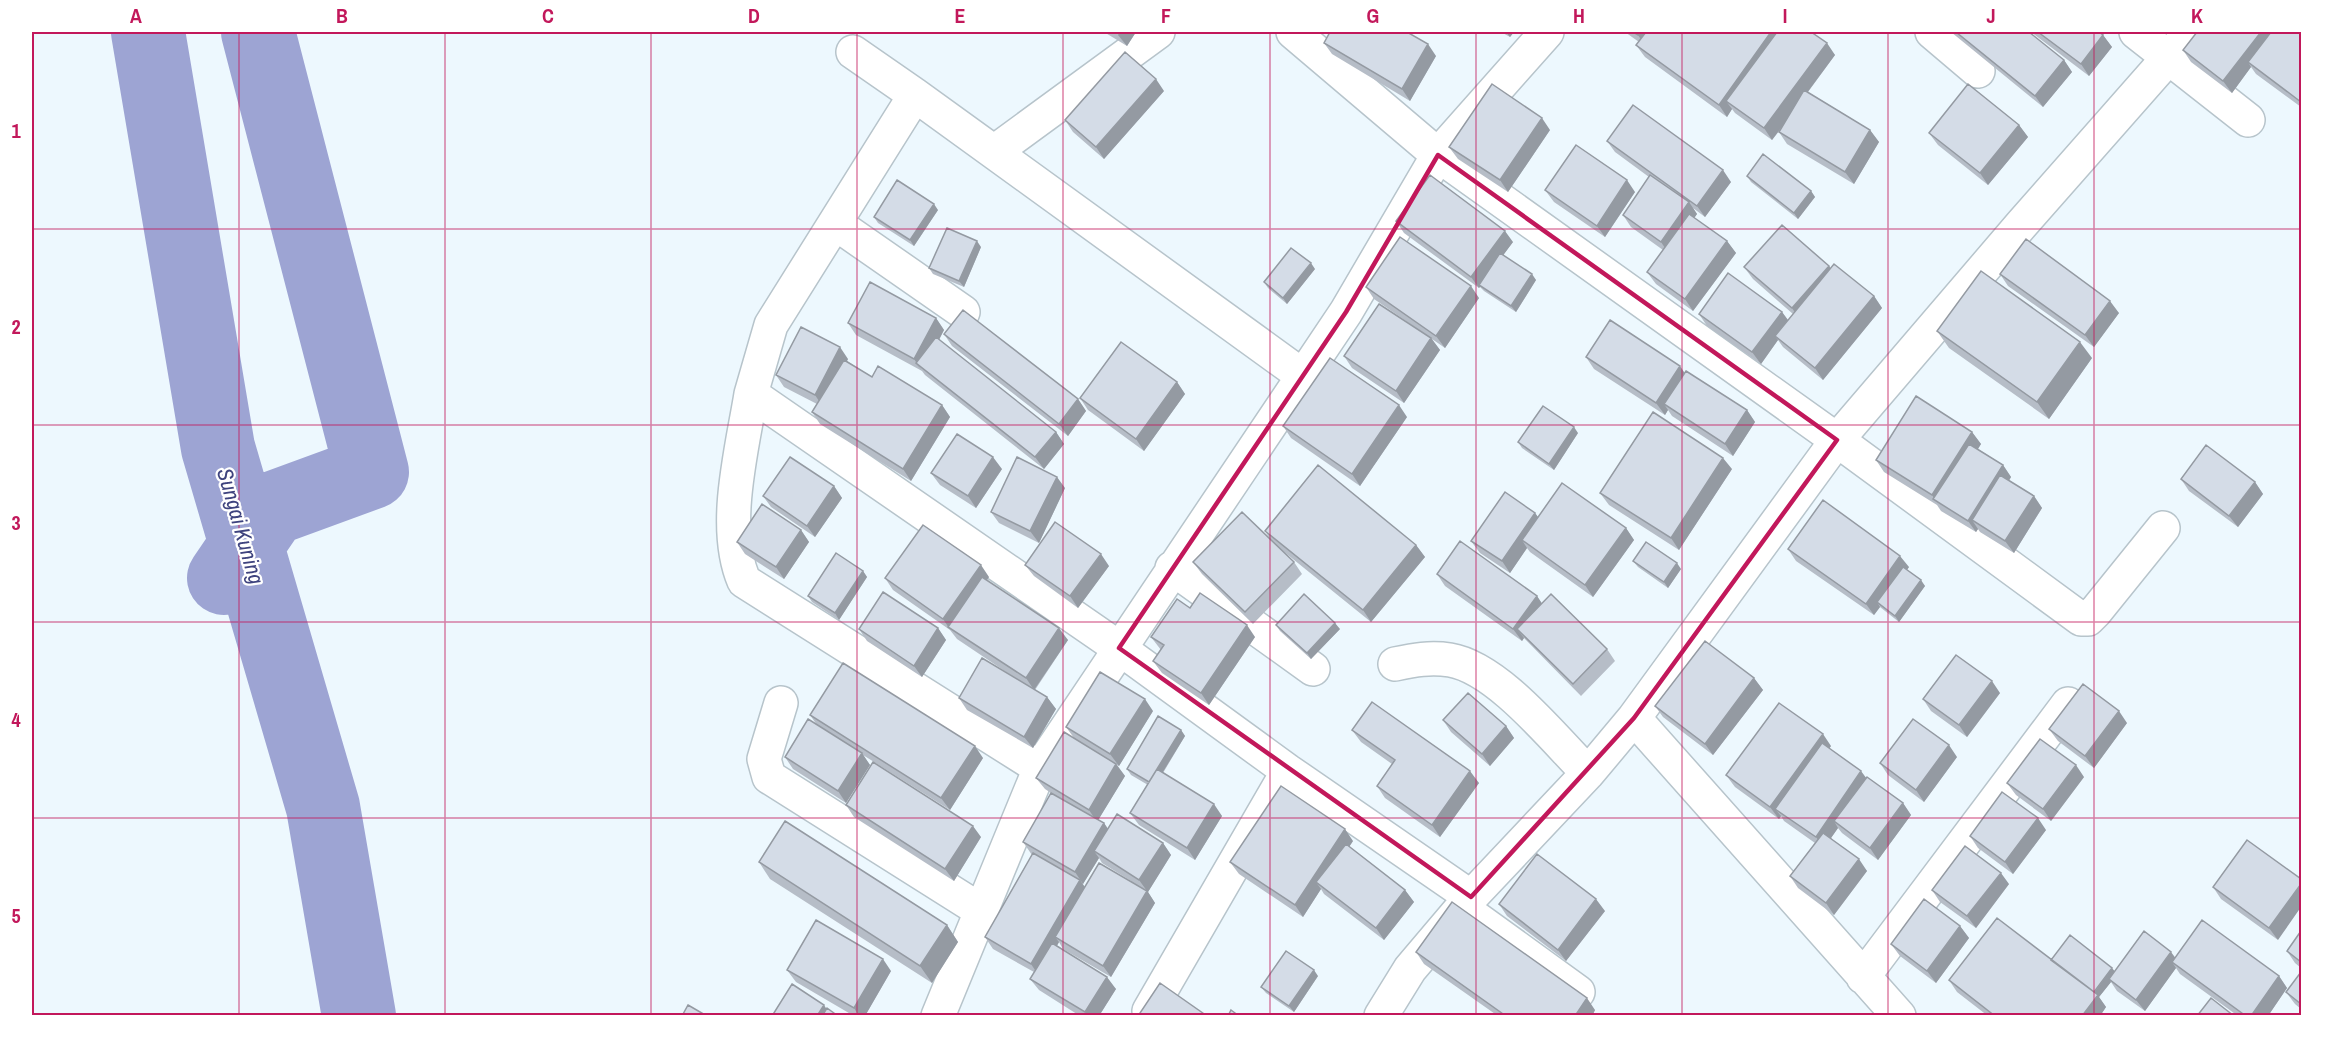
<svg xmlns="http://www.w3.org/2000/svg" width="2333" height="1047" viewBox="0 0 2333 1047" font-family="'Archivo Narrow',sans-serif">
	<rect width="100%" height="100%" fill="#edf8fe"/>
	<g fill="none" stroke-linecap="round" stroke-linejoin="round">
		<!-- river -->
		<path stroke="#9da4d3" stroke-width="74" d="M148 32 218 448 323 807 359 1016
			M224 578 271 509 372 472 258 32"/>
		<!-- minor casing -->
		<g stroke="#b7c4cb" stroke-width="36">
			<path id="minor" d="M1293 32 1438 155 1837 440 2081 619H2088L2096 611 2163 528
				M1932 32 1978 71
				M2136 32 2248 120
				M853 52 915 95 1303 376
				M915 95 771 325 751 394 1119 648 1288 771 1471 897
				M994 152 1158 32
				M835 223 963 312
				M751 394C742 450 721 527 744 581L1040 768
				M1172 568 1313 669
				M1395 664C1414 660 1430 657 1450 660 1498 668 1554 739 1588 773
				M781 703 764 759 769 777 980 910
				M1462 908 1578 992
				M1863 977 2068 704
				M1149 1011 1288 771
				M938 1016 1040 768 1346 312 1438 155 1547 32
				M1381 1016 1410 969 1471 897 1588 773 1634 718
				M1899 1016 1634 718 1837 440 2021 225 2191 32"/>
		</g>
		<!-- minor -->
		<use href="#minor" stroke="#fff" stroke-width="33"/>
	</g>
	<!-- wall -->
	<path fill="#b6bdc7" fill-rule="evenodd" d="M1104 32H1136L1127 46Z
		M1501 32H1514L1510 37Z
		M1625 32H1811L1835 55 1808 92 1870 130 1879 142 1854 184 1787 144 1779 132 1780 130 1772 140 1735 113 1732 109 1727 117 1645 57 1636 45 1639 42Z
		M1951 32H2029L2064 60 2072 72 2043 107Z
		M2031 32H2099L2103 35 2112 47 2089 76Z
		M2301 32V107L2256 74 2251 67 2232 93 2191 62 2183 50Z
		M1324 43 1436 56 1410 101 1332 54Z
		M1164 91 1104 159 1073 132 1065 120Z
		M2019 125 2028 137 1988 185 1938 145 1929 133Z
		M1550 130 1508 192 1458 159 1449 147Z
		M1607 141 1731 182 1705 217 1693 208 1697 214 1694 218 1727 241 1736 253 1693 311 1656 284 1647 272 1663 250 1631 227 1623 215 1649 177 1615 152Z
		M1747 176 1811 191 1815 197 1798 219 1751 182Z
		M1545 190 1635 192 1605 237 1554 202Z
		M938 210 914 246 878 223 874 217Z
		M1396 221 1513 242 1503 255 1536 280 1516 312 1484 291 1480 287 1479 288 1404 233Z
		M981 247 964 287 933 274 929 268Z
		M1829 266 1830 268 1874 296 1882 308 1823 380 1783 347 1778 340 1761 364 1707 326 1699 314 1782 312 1788 320 1793 314 1753 279 1744 267Z
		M1315 269 1287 304 1268 288 1264 282Z
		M2000 274 2119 313 2094 347 2008 286Z
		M1366 287 1479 298 1445 348 1432 339 1440 350 1404 403 1352 368 1344 356 1425 334 1374 299Z
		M936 318 944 330 939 340 1056 432 1064 444 1044 469 925 375 922 371 856 335 848 323Z
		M1937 331 2092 358 2049 419 1949 348Z
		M944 334 1078 399 1086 411 1068 436 952 346Z
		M1586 357 1685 373 1747 410 1755 422 1733 456 1672 416 1668 410 1665 415 1594 369Z
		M848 359 847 361 872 377 942 405 950 417 911 481 820 424 812 412 817 404 784 387 776 375Z
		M1177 382 1185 394 1144 451 1088 410 1080 398Z
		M1407 417 1360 486 1291 438 1283 426Z
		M1972 432 1981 444 1978 449 2003 465 2011 477 2009 481 2034 496 2042 508 2014 553 1980 532 1978 529 1976 532 1941 511 1937 505 1884 472 1876 460Z
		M1578 433 1554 470 1522 448 1518 442Z
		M1002 469 976 508 940 485 931 473Z
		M1732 469 1679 550 1609 505 1600 493Z
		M2181 479 2255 482 2263 494 2238 527 2189 491Z
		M834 486 842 498 815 537 771 507 763 496Z
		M1065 488 1039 543 999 523 991 512Z
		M1535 513 1538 517 1626 528 1634 540 1593 597 1530 552 1527 548 1510 573 1480 553 1471 541Z
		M801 530 809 542 784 579 745 554 737 542Z
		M1265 531 1416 545 1425 557 1371 622 1278 547 1294 562 1302 574 1253 624 1202 574 1193 562 1271 540Z
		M1788 549 1909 567 1907 570 1925 586 1899 622 1880 607 1874 615 1796 561Z
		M1633 561 1681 569 1668 588 1638 567Z
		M1025 565 1109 566 1078 608 1034 576Z
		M863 571 867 577 839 620 812 602 808 596Z
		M1437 574 1537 596 1542 604 1607 649 1615 661 1581 696 1524 638 1522 641 1445 586Z
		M989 577 987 580 1068 640 1035 690 1047 697 1056 709 1033 748 967 710 959 698 1018 680 957 639 950 630 893 590 885 578Z
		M1190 608 1255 637 1209 705 1162 673 1153 661 1161 650 1151 637Z
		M1276 625 1340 629 1311 659 1280 631Z
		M938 628 946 640 922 677 867 641 859 629Z
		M1754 678 1763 690 1713 755 1663 717 1655 706Z
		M2000 693 1967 737 1931 711 1923 699Z
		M1153 711 1119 766 1117 765 1125 776 1098 820 1104 823 1108 829 1163 843 1171 855 1148 892 1155 903 1111 977 1063 949 1059 942 1057 946 1116 989 1099 1016H1080L1039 990 1030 979 1034 972 993 949 985 937 1032 855 1023 842 1051 793 1045 789 1036 778 1074 738 1066 727ZM1099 858 1102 863 1131 881 1085 887 1082 883 1083 884Z
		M810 715 983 758 950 810 863 755 870 765 846 803 793 769 785 757 817 725Z
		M1443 720 1506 726 1514 738 1490 766 1451 732Z
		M2127 723 2094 768 2058 741 2049 729Z
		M1181 730 1185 736 1163 773 1222 816 1195 860 1139 825 1130 813 1148 785 1131 775 1127 769Z
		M1352 730 1479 783 1440 837 1385 798 1377 786 1392 764 1361 742Z
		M1831 746 1829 749 1866 778 1903 803 1911 815 1878 860 1842 833 1838 828 1831 838 1867 871 1834 915 1798 888 1790 876 1815 843 1784 821 1781 816 1779 819 1735 787 1726 775Z
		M1957 757 1924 802 1888 775 1880 763Z
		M2084 777 2051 821 2016 795 2007 783Z
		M846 805 981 837 954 881 854 817Z
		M2046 830 2013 874 1978 848 1970 836Z
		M2247 840 2278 940 2221 899 2213 887Z
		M1353 841 1349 847 1405 890 1414 902 1384 940 1324 894 1321 889 1303 917 1239 874 1230 862Z
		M759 862 947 925 958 942 932 983 770 879Z
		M2009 884 1976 928 1940 902 1932 890Z
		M1499 904 1605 911 1566 961 1507 916Z
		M1960 926 1969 938 1936 983 1900 956 1891 944Z
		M2301 931V968L2295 963 2287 951Z
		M1416 952 1595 1010 1592 1016H1498L1424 964Z
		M2175 957 2279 976 2287 988 2268 1016H2238L2180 974 2176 968 2145 1011 2117 991 2111 982 2099 997 2106 1007 2100 1016H1988L1957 992 1949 980 2051 960 2115 971Z
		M787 970 891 971 865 1016H854L796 982Z
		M2301 972V1009L2295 1004 2286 992Z
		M1318 976 1294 1012 1266 993 1261 987Z"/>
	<!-- shaded-wall -->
	<path fill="#949aa2" d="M1120 32H1136L1127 46 1118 35Z
		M1506 32H1514L1510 37Z
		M1640 32H1657L1646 47 1638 35Z
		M1771 32H1788L1726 101 1732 109 1727 117 1719 105Z
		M2261 32H2279L2248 62 2251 67 2232 93 2223 81Z
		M2103 35 2112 47 2089 76 2081 64Z
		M1827 43 1835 55 1772 140 1764 128Z
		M1428 44 1436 56 1410 101 1402 89Z
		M2064 60 2072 72 2043 107 2035 96Z
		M1156 79 1164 91 1104 159 1096 147Z
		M1542 118 1550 130 1508 192 1500 180Z
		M2019 125 2028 137 1988 185 1980 173Z
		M1870 130 1879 142 1854 184 1845 172Z
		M1723 170 1731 182 1705 217 1697 206Z
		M1627 180 1635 192 1605 237 1597 226Z
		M1811 191 1815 197 1798 219 1794 213Z
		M1689 202 1697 214 1669 254 1661 242Z
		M934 204 938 210 914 246 910 240Z
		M1505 231 1513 242 1479 288 1471 277Z
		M977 241 981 247 964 287 959 281Z
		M1727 241 1736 253 1693 311 1685 299Z
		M1311 263 1315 269 1287 304 1283 298Z
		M1829 266 1837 278 1800 320 1792 308Z
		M1532 274 1536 280 1516 312 1511 306Z
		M1471 286 1479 298 1445 348 1436 336Z
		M1874 296 1882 308 1823 380 1815 368Z
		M2110 301 2119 313 2094 347 2085 335Z
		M1782 312 1790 323 1775 336 1778 340 1761 364 1752 352Z
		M936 318 944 330 924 368 916 363 922 371 914 359Z
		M1431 338 1440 350 1404 403 1396 391Z
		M2080 342 2092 358 2049 419 2037 402Z
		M840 347 848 359 823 407 815 395Z
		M1680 366 1688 378 1664 404 1668 410 1665 415 1656 403Z
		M1177 382 1185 394 1144 451 1136 439Z
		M1078 399 1086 411 1068 436 1059 424Z
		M942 405 950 417 911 481 903 469Z
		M1399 405 1407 417 1360 486 1352 474Z
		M1747 410 1755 422 1733 456 1725 444Z
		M1574 427 1578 433 1554 470 1549 464Z
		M1056 432 1064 444 1044 469 1035 457Z
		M1972 432 1981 444 1942 505 1936 501 1932 495Z
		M993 457 1002 469 976 508 968 496Z
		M1723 458 1732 469 1679 550 1671 538Z
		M2003 465 2011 477 1980 525 1972 520 1978 529 1976 532 1968 521Z
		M1057 477 1065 488 1039 543 1030 531Z
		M2255 482 2263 494 2238 527 2229 516Z
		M834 486 842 498 815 537 807 526Z
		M2034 496 2042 508 2014 553 2005 541Z
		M1535 513 1543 524 1522 540 1527 548 1510 573 1502 561Z
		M1626 528 1634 540 1593 597 1585 585Z
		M801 530 809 542 784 579 776 567Z
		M1416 545 1425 557 1371 622 1363 610Z
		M1101 554 1109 566 1078 608 1070 596Z
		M1900 556 1909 567 1881 606 1877 602 1880 607 1874 615 1866 604Z
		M1677 563 1681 569 1668 588 1664 582Z
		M981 565 989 577 952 630 949 628 943 619Z
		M863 571 867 577 839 620 835 613Z
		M1921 580 1925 586 1899 622 1895 616Z
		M1537 596 1545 608 1517 629 1524 638 1522 641 1513 629Z
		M1335 623 1340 629 1311 659 1307 653Z
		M1247 625 1255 637 1209 705 1201 693Z
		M938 628 946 640 922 677 914 666Z
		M1059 628 1068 640 1034 690 1026 678Z
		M1754 678 1763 690 1713 755 1705 744Z
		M1992 681 2000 693 1967 737 1959 725Z
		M1047 697 1056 709 1033 748 1024 737Z
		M1145 699 1153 711 1119 766 1110 754Z
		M2119 711 2127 723 2094 768 2085 756Z
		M1506 726 1514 738 1490 766 1482 754Z
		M1181 730 1185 736 1153 788 1149 782Z
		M1823 734 1831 746 1782 814 1775 809 1781 816 1779 819 1770 807Z
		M1949 745 1957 757 1924 802 1916 790Z
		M975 746 983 758 950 810 941 798Z
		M862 753 870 765 846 803 838 791Z
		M1116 764 1125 776 1097 822 1089 810Z
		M2076 765 2084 777 2051 821 2043 809Z
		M1470 771 1479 783 1440 837 1432 825Z
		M1861 771 1870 783 1834 821 1838 828 1824 848 1816 837Z
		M1903 803 1911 815 1878 860 1870 848Z
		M1214 804 1222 816 1195 860 1187 848Z
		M2038 818 2046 830 2013 874 2005 862Z
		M1104 823 1112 835 1094 851 1099 858 1083 884 1075 872Z
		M973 826 981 837 954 881 945 869Z
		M1345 829 1353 841 1322 887 1316 882 1321 889 1303 917 1295 905Z
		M1163 843 1171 855 1148 892 1155 903 1111 977 1103 966 1147 891 1139 880Z
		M1859 859 1867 871 1834 915 1826 903Z
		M2001 873 2009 884 1976 928 1967 916Z
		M1080 880 1088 892 1055 937 1059 942 1039 976 1031 964Z
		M2301 884V907L2278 940 2269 928Z
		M1405 890 1414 902 1384 940 1376 928Z
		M1596 899 1605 911 1566 961 1558 950Z
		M947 925 958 942 932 983 920 966Z
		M1960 926 1969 938 1936 983 1927 971Z
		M2171 952 2180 964 2172 962 2176 968 2145 1011 2136 1000Z
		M883 959 891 971 865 1016H859L854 1008Z
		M2112 968 2117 974 2109 979 2111 982 2099 997 2106 1007 2100 1016H2082L2094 993Z
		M1314 970 1318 976 1294 1012 1289 1006Z
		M2279 976 2287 988 2268 1016H2251Z
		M1107 977 1116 989 1099 1016H1088L1085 1012Z
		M1587 998 1595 1010 1592 1016H1575Z
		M824 1005 831 1016H817Z"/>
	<!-- building -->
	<path fill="#d4dce7" stroke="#949aa2" stroke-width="1.5" d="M1330 32H1407L1428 44 1402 89 1324 43Z
		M1633 32H1640L1638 35Z
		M1646 32H1771L1719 105 1636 45Z
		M1777 32H1811L1827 43 1764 128 1726 101Z
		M1956 32H2029L2064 60 2035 96Z
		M2038 32H2099L2103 35 2081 64Z
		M2197 32H2261L2223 81 2183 50Z
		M2271 32H2301V102L2248 62Z
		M1125 52 1156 79 1096 147 1065 120Z
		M1492 84 1542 118 1500 180 1449 147Z
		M1968 84 2019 125 1980 173 1929 133Z
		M1804 90 1870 130 1845 172 1779 132Z
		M1633 105 1723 170 1697 206 1607 141Z
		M1576 145 1627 180 1597 226 1545 190Z
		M1763 154 1811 191 1794 213 1747 176Z
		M1430 175 1505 231 1471 277 1396 221Z
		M1650 175 1689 202 1661 242 1623 215Z
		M897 180 934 204 910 240 874 217Z
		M1689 214 1727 241 1685 299 1647 272Z
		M1782 225 1829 266 1792 308 1744 267Z
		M947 228 977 241 959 281 929 268Z
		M1400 237 1471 286 1436 336 1366 287Z
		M2026 239 2110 301 2085 335 2000 274Z
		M1291 248 1311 263 1283 298 1264 282Z
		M1500 253 1532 274 1511 306 1479 285Z
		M1834 264 1874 296 1815 368 1775 336Z
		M1981 271 2080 342 2037 402 1937 331Z
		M1728 273 1782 312 1752 352 1699 314Z
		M870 282 936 318 914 359 848 323Z
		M1379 304 1431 338 1396 391 1344 356Z
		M963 310 1078 399 1059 424 944 334Z
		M1610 320 1680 366 1656 403 1586 357Z
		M801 327 840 347 815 395 776 375Z
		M936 337 1056 432 1035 457 916 363Z
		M1121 342 1177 382 1136 439 1080 398Z
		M1330 358 1399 405 1352 474 1283 426Z
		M844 360 872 377 878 366 942 405 903 469 812 412Z
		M1686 371 1747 410 1725 444 1664 404Z
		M1916 396 1972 432 1932 495 1876 460Z
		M1543 406 1574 427 1549 464 1518 442Z
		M1653 412 1723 458 1671 538 1600 493Z
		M957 434 993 457 968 496 931 473Z
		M1969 444 2003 465 1968 521 1933 499Z
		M2206 445 2255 482 2229 516 2181 479Z
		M790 457 834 486 807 526 763 496Z
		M1017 457 1057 477 1030 531 991 512Z
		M1318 465 1416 545 1363 610 1265 531Z
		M2000 475 2034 496 2005 541 1972 520Z
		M1562 483 1626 528 1585 585 1522 540Z
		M1505 492 1535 513 1502 561 1471 541Z
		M1823 500 1900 556 1866 604 1788 549Z
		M762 504 801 530 776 567 737 542Z
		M1242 512 1294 562 1245 612 1193 562Z
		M1055 522 1101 554 1070 596 1025 565Z
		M923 525 981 565 943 619 885 578Z
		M1460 541 1537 596 1513 629 1437 574Z
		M1646 542 1677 563 1664 582 1633 561Z
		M836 553 863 571 835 613 808 596Z
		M1903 567 1921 580 1895 616 1877 602Z
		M982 577 1059 628 1026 678 948 627Z
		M883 592 938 628 914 666 859 629Z
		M1200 593 1247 625 1201 693 1153 661 1164 645 1151 637 1177 599 1190 608Z
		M1304 594 1335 623 1307 653 1276 625Z
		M1551 594 1607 649 1573 684 1517 629Z
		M1705 641 1754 678 1705 744 1655 706Z
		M1956 655 1992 681 1959 725 1923 699Z
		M982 658 1047 697 1024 737 959 698Z
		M843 663 975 746 941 798 810 715Z
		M1100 672 1145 699 1110 754 1066 727Z
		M2083 684 2119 711 2085 756 2049 729Z
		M1468 693 1506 726 1482 754 1443 720Z
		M1372 702 1470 771 1432 825 1377 786 1395 760 1352 730Z
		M1779 703 1823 734 1770 807 1726 775Z
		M1158 716 1181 730 1149 782 1127 769Z
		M808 719 862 753 838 791 785 757Z
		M1913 719 1949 745 1916 790 1880 763Z
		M1064 732 1116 764 1089 810 1036 778Z
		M2040 739 2076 765 2043 809 2007 783Z
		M1822 743 1861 771 1816 837 1775 809Z
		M873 762 973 826 945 869 846 805Z
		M1157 769 1214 804 1187 848 1130 813Z
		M1867 777 1903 803 1870 848 1834 821Z
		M1281 786 1345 829 1295 905 1230 862Z
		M2002 792 2038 818 2005 862 1970 836Z
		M1051 793 1104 823 1075 872 1023 842Z
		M1117 814 1163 843 1139 880 1094 851Z
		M785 821 947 925 920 966 759 862Z
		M1823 833 1859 859 1826 903 1790 876Z
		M2247 840 2301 879V884L2269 928 2213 887Z
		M1346 844 1405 890 1376 928 1316 882Z
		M1965 846 2001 873 1967 916 1932 890Z
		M1033 853 1080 880 1031 964 985 937Z
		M1537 854 1596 899 1558 950 1499 904Z
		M1099 863 1147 891 1103 966 1055 937Z
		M1924 899 1960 926 1927 971 1891 944Z
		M1452 902 1587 998 1575 1016H1506L1416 952Z
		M1997 918 2098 995 2082 1016H1995L1949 980Z
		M816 920 883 959 854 1008 787 970Z
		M2202 920 2279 976 2251 1016H2246L2172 962Z
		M2144 931 2171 952 2136 1000 2109 979Z
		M2301 931V962L2287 951Z
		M2070 935 2112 968 2094 992 2051 960Z
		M1052 943 1107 977 1085 1012 1030 979Z
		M1286 951 1314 970 1289 1006 1261 987Z
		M2301 972V1004L2286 992Z
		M1160 983 1207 1016H1138Z
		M792 984 824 1005 817 1016H772Z
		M2211 998 2234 1016H2197Z
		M688 1005 707 1016H682Z
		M827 1008 838 1016H822Z
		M1231 1010 1239 1016H1228Z"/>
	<!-- marked area -->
	<path fill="none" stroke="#c2185b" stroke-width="4.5" stroke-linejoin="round" d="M1438 155 1837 440 1634 718 1471 897 1119 648 1346 312Z"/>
	<!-- grid -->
	<path fill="none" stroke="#c2185b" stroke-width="1.5" stroke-opacity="0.55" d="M239 32V1016M445 32V1016M651 32V1016M857 32V1016M1063 32V1016M1270 32V1016M1476 32V1016M1682 32V1016M1888 32V1016M2094 32V1016M32 229H2302M32 425H2302M32 622H2302M32 818H2302"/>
	<g text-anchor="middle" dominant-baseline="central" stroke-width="4.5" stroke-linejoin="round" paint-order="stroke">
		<!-- water labels -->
		<g font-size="22" font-style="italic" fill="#3e437e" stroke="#fff">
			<text transform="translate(241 526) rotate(74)">Sungai Kuning</text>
		</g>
	</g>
	<!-- border -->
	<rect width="2333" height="1047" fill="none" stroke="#ffffff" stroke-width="66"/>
	<rect x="33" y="33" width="2267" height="981" fill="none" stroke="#c2185b" stroke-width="2"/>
	<g font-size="20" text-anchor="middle" font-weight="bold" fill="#c2185b">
		<text x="136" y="23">A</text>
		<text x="342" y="23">B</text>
		<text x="548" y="23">C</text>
		<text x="754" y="23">D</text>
		<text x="960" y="23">E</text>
		<text x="1166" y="23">F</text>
		<text x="1373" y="23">G</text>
		<text x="1579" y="23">H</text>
		<text x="1785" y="23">I</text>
		<text x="1991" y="23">J</text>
		<text x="2197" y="23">K</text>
		<text x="16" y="138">1</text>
		<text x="16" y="334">2</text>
		<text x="16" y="530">3</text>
		<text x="16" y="727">4</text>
		<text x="16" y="923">5</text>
	</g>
</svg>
